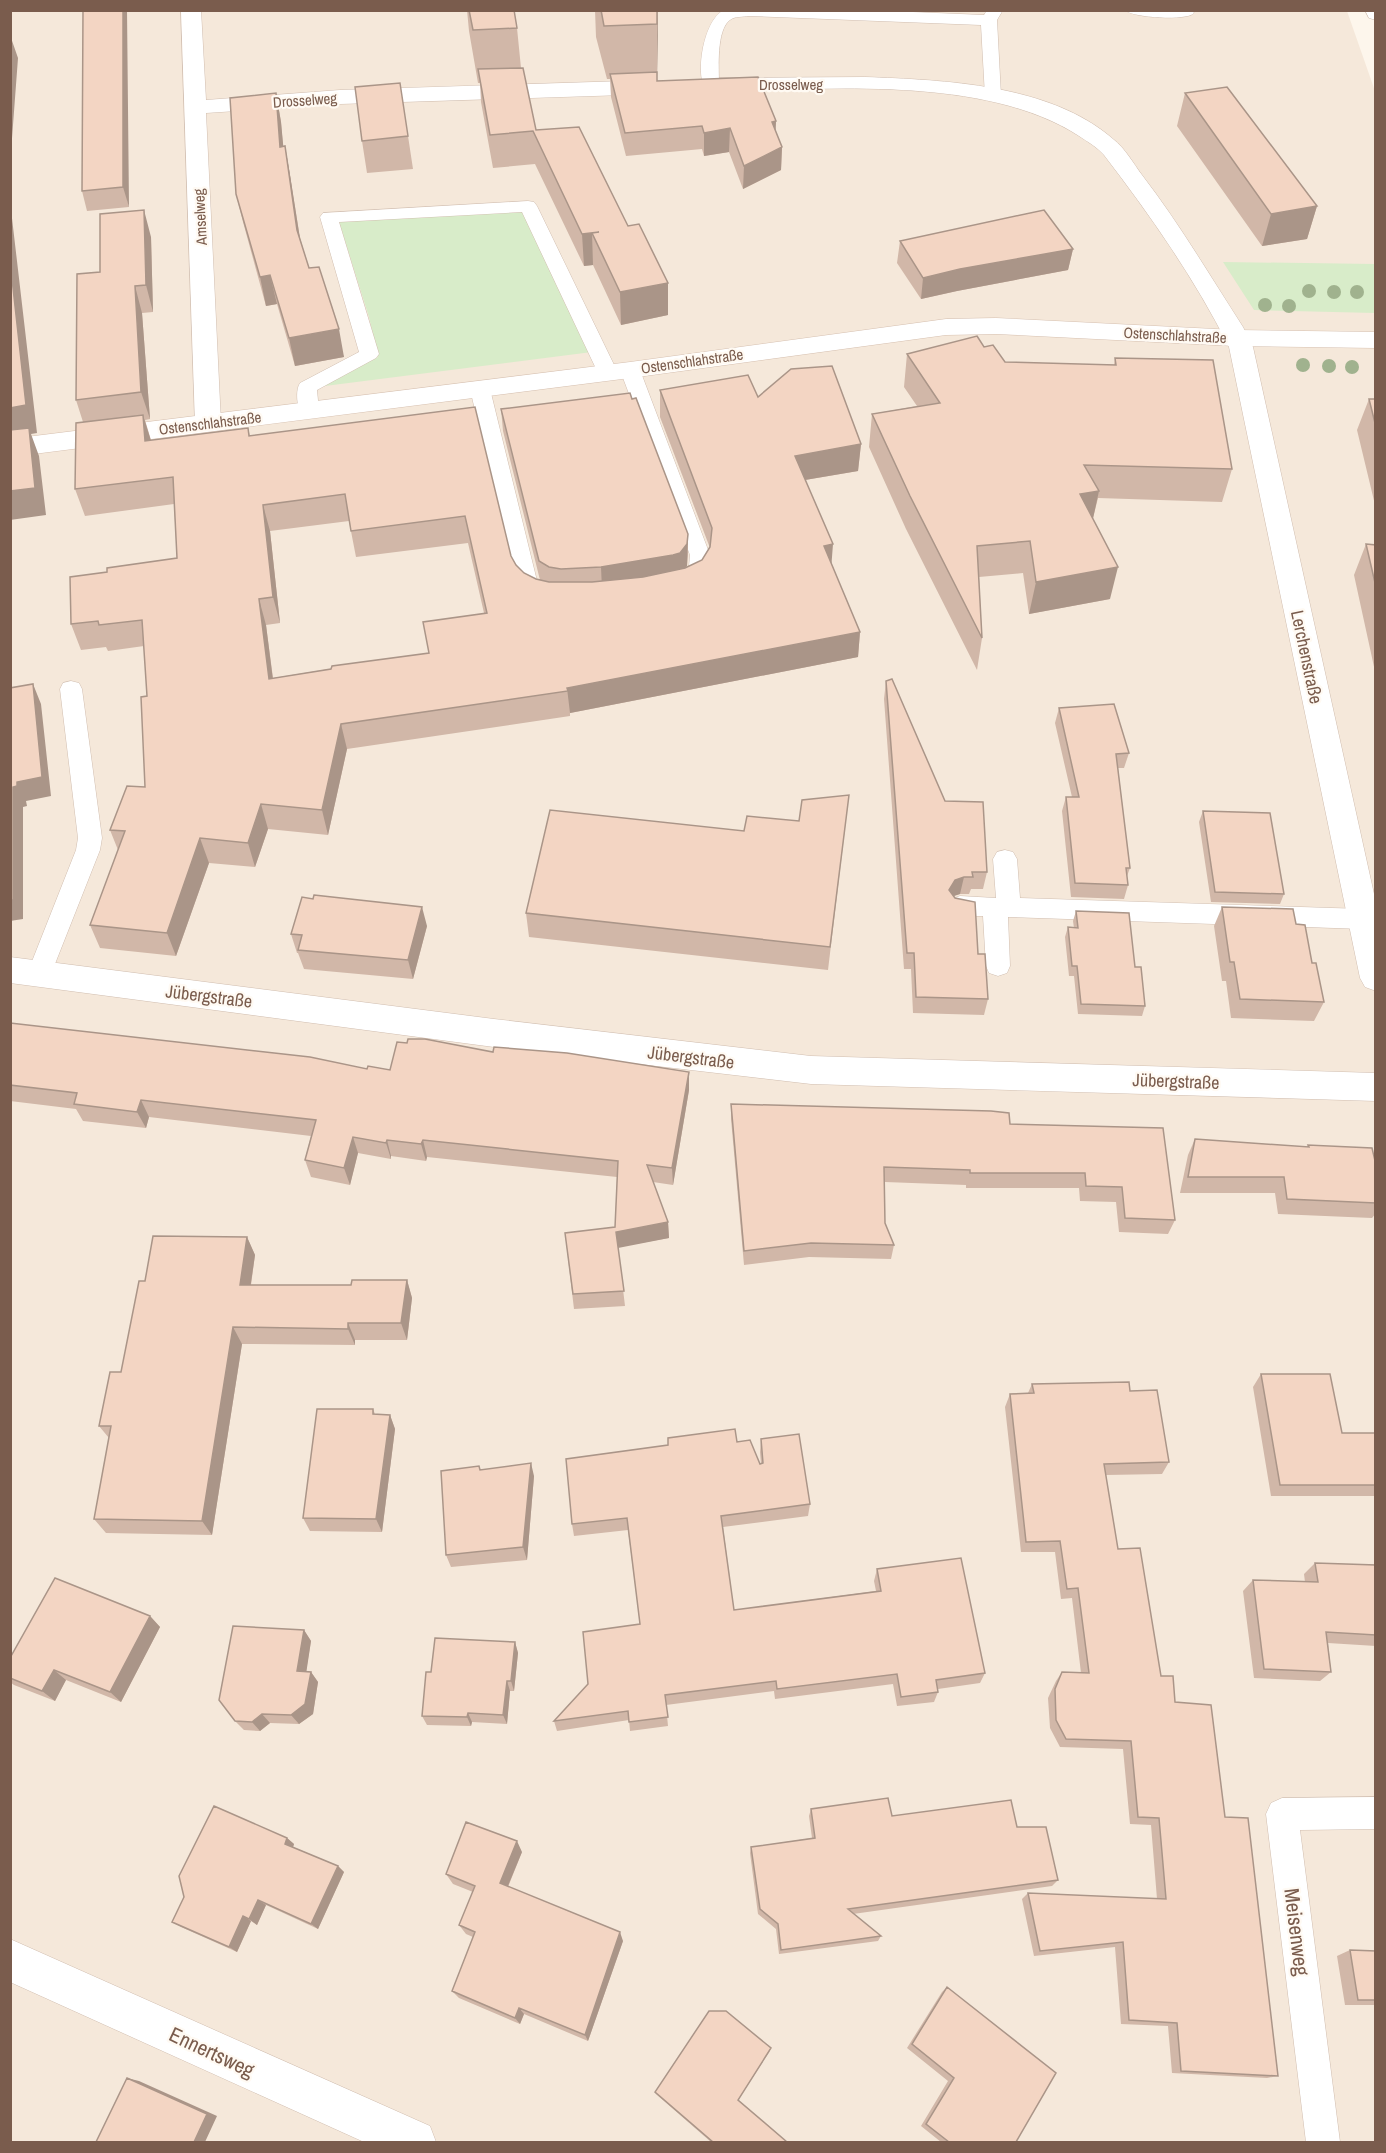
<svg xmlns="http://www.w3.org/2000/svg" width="1386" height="2153" viewBox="0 0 1386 2153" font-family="'Archivo Narrow',sans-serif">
	<rect width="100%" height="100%" fill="#fdf6ec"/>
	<!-- residential -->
	<path fill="#f5e8da" d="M11 11H1347L1376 94 1375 2142H11Z"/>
	<!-- green -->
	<path fill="#d8ecc9" d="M524 211 564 301 592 352 317 387 378 357 369 317 339 222Z
		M1223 262 1375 264V313L1254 310Z"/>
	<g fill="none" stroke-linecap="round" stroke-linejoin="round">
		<!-- lane casing -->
		<g stroke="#d1beb0" stroke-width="1">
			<path id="lane" d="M724 10H865L984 15 987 10H1003L997 20 1001 96 999 100H987L985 96 981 25 749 16C743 17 735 16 730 20 716 30 719 69 719 85L711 90 705 89C695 72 704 19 724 10Z
				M1125 10H1192L1194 13C1188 21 1132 18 1125 10Z
				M528 201 534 202 537 206 618 373 615 377 608 379 601 377 598 373 522 212 339 222 379 354 376 358 317 390 319 411 316 416 309 417 302 416C297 408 295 390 300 383L359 352 320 217 323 213Z
				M630 364 637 366 640 370 710 555C710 559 711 566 710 570 705 584 688 593 675 589L671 584 689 567 690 555 620 370 623 366Z
				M480 383 487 385 490 389 537 581C543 589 551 590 556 598L553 603C535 609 525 596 516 582L470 389 473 385Z
				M71 681 79 683 82 689 102 838 100 850 51 974 48 981 39 984 30 981 27 974 76 850 78 838 60 689 63 683Z
				M1005 850 1013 852 1017 859 1020 898 1363 909 1372 912 1375 919 1372 926 1363 929 1008 917 1010 966 1007 973 998 976 989 973 986 966 983 916H960L952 913 948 906 952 899 960 896 996 898 993 859 997 852Z
				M1376 1797V1829L1300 1830 1340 2142H1306L1266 1814 1271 1803 1282 1798Z"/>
		</g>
		<!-- street casing -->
		<g stroke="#d1beb0" stroke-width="1">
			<path id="street" d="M181 10H201L206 100 340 90 656 80 664 82 667 87 664 92 656 94 340 104 206 113 221 423 217 429 208 431 199 429 195 423Z
				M1365 10H1376V20L1369 18Z
				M865 77C944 80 1050 84 1113 139 1125 148 1133 163 1142 175 1179 223 1210 276 1243 327L1253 347 1376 903V991L1365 987 1360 978 1229 347C1195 279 1150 215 1104 155 1097 147 1088 142 1079 136 985 75 825 89 717 92L709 90 706 85 709 80 717 78Z
				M10 957 494 1019 811 1056 1376 1073V1101L811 1084 494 1047 10 983Z
				M10 1939 430 2126 436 2142H364L10 1982Z"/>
		</g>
		<!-- secondary casing -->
		<g stroke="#d6c0b0" stroke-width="1">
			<path id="secondary" d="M996 318 1235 330 1376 332V348L1235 346 996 334 946 335 630 378 10 457V439L630 362 946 319Z"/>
		</g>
		<!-- lane -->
		<use href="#lane" fill="#fff" fill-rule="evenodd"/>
		<!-- street -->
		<use href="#street" fill="#fff" fill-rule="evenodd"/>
		<!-- secondary -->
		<use href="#secondary" fill="#fff" fill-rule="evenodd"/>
	</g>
	<!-- trees -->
	<g fill="#a0b28e">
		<circle cx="1309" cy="291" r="7"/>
		<circle cx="1334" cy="292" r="7"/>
		<circle cx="1357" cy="292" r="7"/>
		<circle cx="1265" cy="305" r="7"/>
		<circle cx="1289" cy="306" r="7"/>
		<circle cx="1303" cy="365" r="7"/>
		<circle cx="1329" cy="366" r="7"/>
		<circle cx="1352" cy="367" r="7"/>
	</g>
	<!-- wall -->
	<path fill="#d1b7a8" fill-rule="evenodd" d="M83 10 129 207 87 211 82 191Z
		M467 10H514L517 28 521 68 536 130 628 226 668 283V315L621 325 593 265 584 266 535 164 493 168 481 102 480 83H478L469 31Z
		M595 10H658L657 81 776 121 775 131 782 147 781 170 743 189 729 152 704 156 702 149 626 156 611 97 610 79H607L596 37Z
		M276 93 281 122 283 146H285L290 175 300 238 309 268 344 357 295 366 277 304 266 306 243 222 236 194Z
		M1185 93 1317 206 1307 239 1262 246 1177 126Z
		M408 136 413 169 367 173 362 141Z
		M151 237 153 312 142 313 150 419 145 420 151 440 248 428 250 436 475 407 511 556 516 565 524 573 536 579 540 580 503 431 501 409 632 399 688 534V555L687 566 685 568 702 560 710 548 660 417V390L758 397 861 444 858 471 805 480 831 563 860 632 858 657 570 713V716L347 749 328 835 268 829 255 867 209 863 176 956 100 948 90 925 118 850 110 830 145 787 147 696 144 646 108 651 106 647 81 650 71 624 107 572 177 558 174 504 85 516 75 489 83 422 76 400 100 272ZM349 521 356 557 468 543 484 613 428 653 273 678 266 625 280 623 270 531Z
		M900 241 1073 249 1068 270 957 291 921 299 897 263Z
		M984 347 1005 362 1114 365 1115 358 1232 469 1222 502 1098 498 1093 518 1110 599 1029 614 1023 573 979 577 982 638 977 670 906 529 869 447 872 414 917 406 904 387 907 354Z
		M1369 399H1376V509L1357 430Z
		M1366 544 1376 545V676L1354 575Z
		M886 681 945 801 987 872 983 889H971L969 894H960L953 896 978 954 988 999 984 1015 913 1013 911 969H904L884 699Z
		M1059 708 1129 753 1124 768H1118L1130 868 1127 876 1128 885 1124 899 1071 897 1062 811 1066 797H1072L1055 723Z
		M849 795 828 970 529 937 526 913 744 831 799 821Z
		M1203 811 1284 894 1280 904 1211 902 1199 822Z
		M1222 907 1296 924 1312 963 1324 1002 1314 1021 1231 1018 1226 981H1222L1214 926Z
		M1076 911 1135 967 1145 1006 1142 1016 1078 1014 1074 976H1069L1065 937 1068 927 1074 928 1073 921Z
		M427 926 413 979 304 969 298 953H297L291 934Z
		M10 1023 367 1069 689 1090 673 1185 653 1182 668 1222 669 1238 618 1247 625 1306 574 1309 565 1233 615 1227 617 1177 427 1157 426 1161 391 1156V1159L358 1153 350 1185 311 1177 305 1160 311 1136 149 1117 146 1128 83 1121 76 1109 10 1101Z
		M731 1104 1010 1124 1163 1128 1175 1220 1168 1234 1119 1232 1116 1202 1080 1201 1079 1188H966V1185L885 1182V1223L894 1245 891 1259 809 1257 744 1265 731 1119Z
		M1195 1139 1307 1147 1308 1145 1376 1165V1213L1372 1218 1278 1214 1275 1193H1180L1188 1155Z
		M247 1237 255 1255 251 1285H351L407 1280 412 1298 407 1340H355V1345L242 1344 212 1535 106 1533 94 1519 109 1438 99 1426 121 1372 145 1281Z
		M1261 1374 1342 1433H1376V1496H1271L1253 1387Z
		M1032 1384 1130 1391 1169 1462 1162 1474 1106 1475 1118 1549 1161 1676 1175 1702 1225 1817 1278 2076 1267 2078 1172 2073 1168 2026 1121 2024 1115 1947 1034 1956 1022 1899 1028 1893 1157 1899 1151 1825 1130 1824 1123 1749 1060 1747 1050 1728 1048 1698 1056 1681 1062 1672 1081 1673 1072 1598 1061 1599 1055 1552H1021L1005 1407 1010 1394 1028 1393Z
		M373 1409 375 1414 390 1415 395 1429 382 1532 310 1531 303 1518Z
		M668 1438 737 1442 760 1464H761L760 1452 761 1439 810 1504 808 1516 723 1527 734 1610 876 1591 874 1581 877 1569 985 1673 980 1683 938 1689V1692L934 1702 897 1706 893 1684 775 1699 774 1691 666 1705 668 1726 630 1731 629 1720 557 1731 554 1721 588 1684 640 1624 628 1530 574 1536 572 1524 668 1445Z
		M479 1466 480 1470 534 1476 527 1560 451 1567 446 1555Z
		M1315 1563 1376 1565V1646L1328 1643 1331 1672 1320 1681 1254 1678 1243 1591 1253 1580 1305 1582 1304 1574Z
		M150 1616 160 1627 121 1702 66 1680 55 1701 14 1685 10 1682V1658Z
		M304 1630 311 1641 306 1671 311 1672 318 1682 313 1714 299 1724 270 1723 260 1731 244 1730 235 1721Z
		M515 1642 518 1653 514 1691H510L507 1724 472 1722 471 1726 427 1725 422 1716 431 1672Z
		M811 1809 1017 1827 1058 1880 1052 1886 853 1914 881 1936 878 1941 779 1954 776 1929 758 1914 750 1853 751 1847 812 1838 809 1816Z
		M287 1838 294 1844 293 1847 338 1866 344 1872 318 1929 266 1905 257 1925 251 1921 237 1952 181 1927 172 1922Z
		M522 1852 508 1887 623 1941 588 2041 524 2014 520 2024 459 1998 452 1991 473 1937 466 1934 459 1925 473 1892 453 1884 446 1874Z
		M1350 1950 1376 1951V2005H1345L1337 1956Z
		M947 1987 1016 2142H941L921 2126 948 2081 907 2048 942 1992Z
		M770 2051 738 2100 787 2142H711L656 2094 655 2092Z"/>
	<!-- shaded-wall -->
	<path fill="#aa9588" d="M123 10H127L129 207 123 187Z
		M657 10 658 36V77L657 24Z
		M10 35 18 58 10 165Z
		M276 93 281 122 286 175 280 147Z
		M776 121 775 145 772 122Z
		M730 128 729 152 704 156V133Z
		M285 146 290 175 303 258 297 230Z
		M782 147 781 170 743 189 744 166Z
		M10 201 37 433 31 434 39 456 46 515 10 520Z
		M1317 206 1307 239 1262 246 1271 214Z
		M144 210 151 237 153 312 146 285Z
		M592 233 593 265 584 266 582 234Z
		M1073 249 1068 270 957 291 921 299 923 278 960 269Z
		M270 275 277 304 266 306 260 277Z
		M668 283V315L621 325 620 292Z
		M135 286 142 313 150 419 141 392Z
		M339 329 344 357 295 366 289 338Z
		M143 415 151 441H145Z
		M861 444 858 471 793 482 795 456Z
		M1099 491 1092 523 1080 494Z
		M263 505 270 531 280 623 273 597Z
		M688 534 687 566 680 575 602 589 601 567Z
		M833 544 831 570 824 546Z
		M1118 567 1110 599 1029 614 1036 582Z
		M259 599 266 625 276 704 269 679Z
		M860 632 858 657 570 713 567 688Z
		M33 684 41 704 51 796 26 801 27 806 23 807V919L10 921 13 787 17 782Z
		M341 724 347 749 328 835 322 810Z
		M261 804 268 829 255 867 248 843Z
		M200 838 209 863 176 956 167 933Z
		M964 877 960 894 951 897 949 890 955 880Z
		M422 907 427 926 413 979 408 960Z
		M689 1072V1090L673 1185 672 1168Z
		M141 1100 149 1117 146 1128 137 1112Z
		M353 1137 358 1153 350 1185 344 1168Z
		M387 1140 391 1156V1159L386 1143Z
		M423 1140 427 1157 426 1161 421 1144Z
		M668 1222 669 1238 618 1248 616 1232Z
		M247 1237 255 1255 248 1303 240 1285Z
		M407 1280 412 1298 407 1340 401 1323Z
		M348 1323 355 1340V1345L348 1329Z
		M233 1327 242 1344 212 1535 202 1521Z
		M390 1415 395 1429 382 1532 376 1519Z
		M531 1463 534 1476 527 1560 523 1547Z
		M150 1616 160 1627 121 1702 110 1692Z
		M304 1630 311 1641 305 1681 297 1671Z
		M515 1642 518 1653 514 1691 511 1681Z
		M54 1670 66 1680 55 1701 42 1691Z
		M311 1672 318 1682 313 1714 299 1724 291 1715Z
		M507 1681 510 1691 507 1724 503 1715Z
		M468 1713 472 1722 471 1726 467 1717Z
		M262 1714 270 1723 260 1731 252 1722Z
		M287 1838 294 1844 292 1850 285 1844Z
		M517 1841 522 1852 505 1893 500 1883Z
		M338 1866 344 1872 318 1929 311 1924Z
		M258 1900 266 1905 257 1925 249 1919Z
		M243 1916 251 1921 237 1952 229 1947Z
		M620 1932 623 1941 588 2041 585 2035Z
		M519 2008 524 2014 520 2024 515 2018Z
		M127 2078 139 2081 217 2116 205 2142H194Z"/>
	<!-- building -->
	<path fill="#f3d5c3" stroke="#aa9588" stroke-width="1.5" fill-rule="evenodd" d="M83 10H123V187L82 191Z
		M469 10H514L517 28 473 30Z
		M601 10H657V24L604 26Z
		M523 68 536 130 579 127 628 226 639 224 668 283 620 292 592 233 599 232 582 234 533 131 490 135 478 69Z
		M657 72V81L758 77 776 121 772 122 782 147 744 166 730 128 704 133 702 126 625 133 610 74Z
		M400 83 408 136 362 141 355 87Z
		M1227 87 1317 206 1271 214 1185 93Z
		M276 93 280 147 285 146 297 230 309 268 319 267 339 329 289 338 270 275 260 277 236 194 230 98Z
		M144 210 146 285 135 286 141 392 76 400 77 274 100 272V214Z
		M1044 210 1073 249 960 269 923 278 900 241Z
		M10 261 26 405 10 408Z
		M977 336 984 347 993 345 1005 362 1116 365 1115 358 1213 360 1232 469 1084 465 1099 491 1080 494 1118 567 1036 582 1030 541 977 546 982 638 910 496 872 414 940 403 907 354Z
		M832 366 861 444 795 456 833 544 824 546 860 632 567 688 568 691 341 724 322 810 261 804 248 843 200 838 167 933 90 925 125 831 110 830 127 786 145 787 141 697 147 696 142 620 99 625 98 621 71 624 70 577 107 572V568L177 558 173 477 75 489 76 423 143 415 145 441 248 428 249 436 475 407 511 556 516 565 524 573 536 579 549 582H592L643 577 685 568 702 560 710 547 712 528 660 390 748 375 758 397 791 369ZM345 494 351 531 465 516 487 613 423 622 429 653 332 666 331 669 269 679 259 599 273 597 263 505Z
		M630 393 632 399 636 398 688 534 687 544 680 553 673 555 601 567 561 569 549 567 539 561 501 409Z
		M1369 399H1376V427Z
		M29 428 35 488 10 491V430Z
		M1366 544 1376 545V587Z
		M892 679 945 801 983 802 987 872H972L973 877H964L955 880 949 890 955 898 975 902 978 954H985L988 999 916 997 914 953H907L886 681Z
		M33 684 42 777 17 782V786L13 787V900H10V688Z
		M1114 704 1129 753 1116 754 1130 868H1126L1128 885 1075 883 1066 797H1079L1059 708Z
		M849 795 830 947 526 913 550 810 744 831 747 816 799 821 802 800Z
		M1203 811 1270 813 1284 894 1215 892Z
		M314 895 422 907 408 960 298 950 302 935 291 934 302 897 313 899Z
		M1222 907 1293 909 1296 924 1305 925 1312 963H1316L1324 1002 1240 999 1234 962H1230Z
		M1076 911 1129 913 1135 967H1141L1145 1006 1081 1004 1077 966H1072L1068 927 1078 928Z
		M10 1023 310 1057 367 1069 368 1066 390 1070 397 1042 407 1043 408 1039H425L493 1052 494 1047 567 1053 689 1072 672 1168 647 1165 668 1222 616 1232 624 1291 573 1294 565 1233 615 1227 618 1161 423 1140 421 1144 387 1140 386 1143 353 1137 344 1168 305 1160 316 1120 141 1100 137 1112 74 1104 77 1093 10 1085Z
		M731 1104 991 1111 1009 1113 1010 1124 1163 1128 1175 1220 1125 1218 1122 1187 1086 1186 1085 1173H970V1170L884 1167 885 1223 894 1245 811 1243 744 1251Z
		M1195 1139 1309 1147 1308 1145 1372 1148 1376 1165V1203L1287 1199 1284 1177H1188Z
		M153 1236 247 1237 240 1285H351L352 1280H407L401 1323H348V1329L233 1327 202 1521 94 1519 111 1426H99L110 1372H121L139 1281H145Z
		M1261 1374H1330L1342 1433H1376V1485H1280Z
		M1129 1382 1130 1391 1157 1390 1169 1462 1104 1464 1118 1549 1140 1548 1161 1676H1173L1175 1702 1211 1705 1225 1817 1248 1818 1278 2076 1181 2071 1177 2023 1129 2020 1123 1942 1040 1951 1028 1893 1166 1899 1159 1818 1138 1817 1131 1741 1066 1739 1056 1720 1055 1689 1062 1672 1089 1673 1078 1588 1067 1589 1060 1541 1026 1542 1010 1394 1034 1393 1032 1384Z
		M317 1409H373V1414L390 1415 376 1519 303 1518Z
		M735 1429 737 1442 750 1440 760 1464 763 1463 761 1439 799 1434 810 1504 721 1516 734 1610 881 1591 877 1569 961 1558 985 1673 936 1680 938 1692 901 1697 897 1674 777 1689 776 1681 665 1695 668 1717 629 1722 628 1711 554 1721 588 1684 583 1632 640 1624 627 1518 572 1524 566 1459 668 1445V1438Z
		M531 1463 523 1547 446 1555 441 1471 479 1466 480 1470Z
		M1315 1563 1376 1565V1635L1326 1632 1331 1672 1264 1669 1253 1580 1318 1582Z
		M55 1578 150 1616 110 1692 54 1670 42 1691 10 1678V1658Z
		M233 1626 304 1630 297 1671 311 1672 305 1704 291 1715 262 1714 252 1722 235 1721 219 1700Z
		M435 1638 515 1642 511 1681H507L503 1715 468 1713 467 1717 422 1716 426 1672H431Z
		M888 1798 892 1816 1011 1800 1017 1827H1046L1058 1880 848 1909 881 1936 781 1950 778 1924 760 1909 751 1847 815 1838 811 1809Z
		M214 1806 287 1838 285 1844 338 1866 311 1924 258 1900 249 1919 243 1916 229 1947 172 1922 184 1897 179 1876Z
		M466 1822 517 1841 500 1883 620 1932 585 2035 519 2008 515 2018 452 1991 475 1932 459 1925 475 1886 446 1874Z
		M1350 1950 1376 1951V2000H1358Z
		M947 1987 1056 2073 1016 2142H949L926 2124 954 2078 912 2044Z
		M709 2011H726L771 2048 738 2100 787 2142H713L655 2092Z
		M127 2078 207 2114 194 2142H96Z"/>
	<g text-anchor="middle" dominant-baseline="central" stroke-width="4.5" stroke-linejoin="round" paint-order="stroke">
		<!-- far-street labels -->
		<g font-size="15" fill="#7a5c4d" stroke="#fffaf3">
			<text x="791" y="84">Drosselweg</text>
			<text transform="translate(305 100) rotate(-4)">Drosselweg</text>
			<text transform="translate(200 217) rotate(-93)">Amselweg</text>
			<text transform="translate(1175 335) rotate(3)">Ostenschlahstraße</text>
			<text transform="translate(692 361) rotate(-8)">Ostenschlahstraße</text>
			<text transform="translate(210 423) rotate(-7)">Ostenschlahstraße</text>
		</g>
		<!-- street labels -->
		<g font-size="18" fill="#7a5c4d" stroke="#fffaf3">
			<text transform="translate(1307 657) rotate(78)">Lerchenstraße</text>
			<text transform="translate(209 996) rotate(7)">Jübergstraße</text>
			<text transform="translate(691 1057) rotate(7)">Jübergstraße</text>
			<text transform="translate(1176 1081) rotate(2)">Jübergstraße</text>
		</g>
		<!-- near-street labels -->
		<g font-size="21" fill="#7a5c4d" stroke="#fffaf3">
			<text transform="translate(1297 1932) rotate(83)">Meisenweg</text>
			<text transform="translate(212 2052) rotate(25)">Ennertsweg</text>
		</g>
	</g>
	<!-- border -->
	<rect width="1386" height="2153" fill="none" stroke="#7a5c4d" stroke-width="24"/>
</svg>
